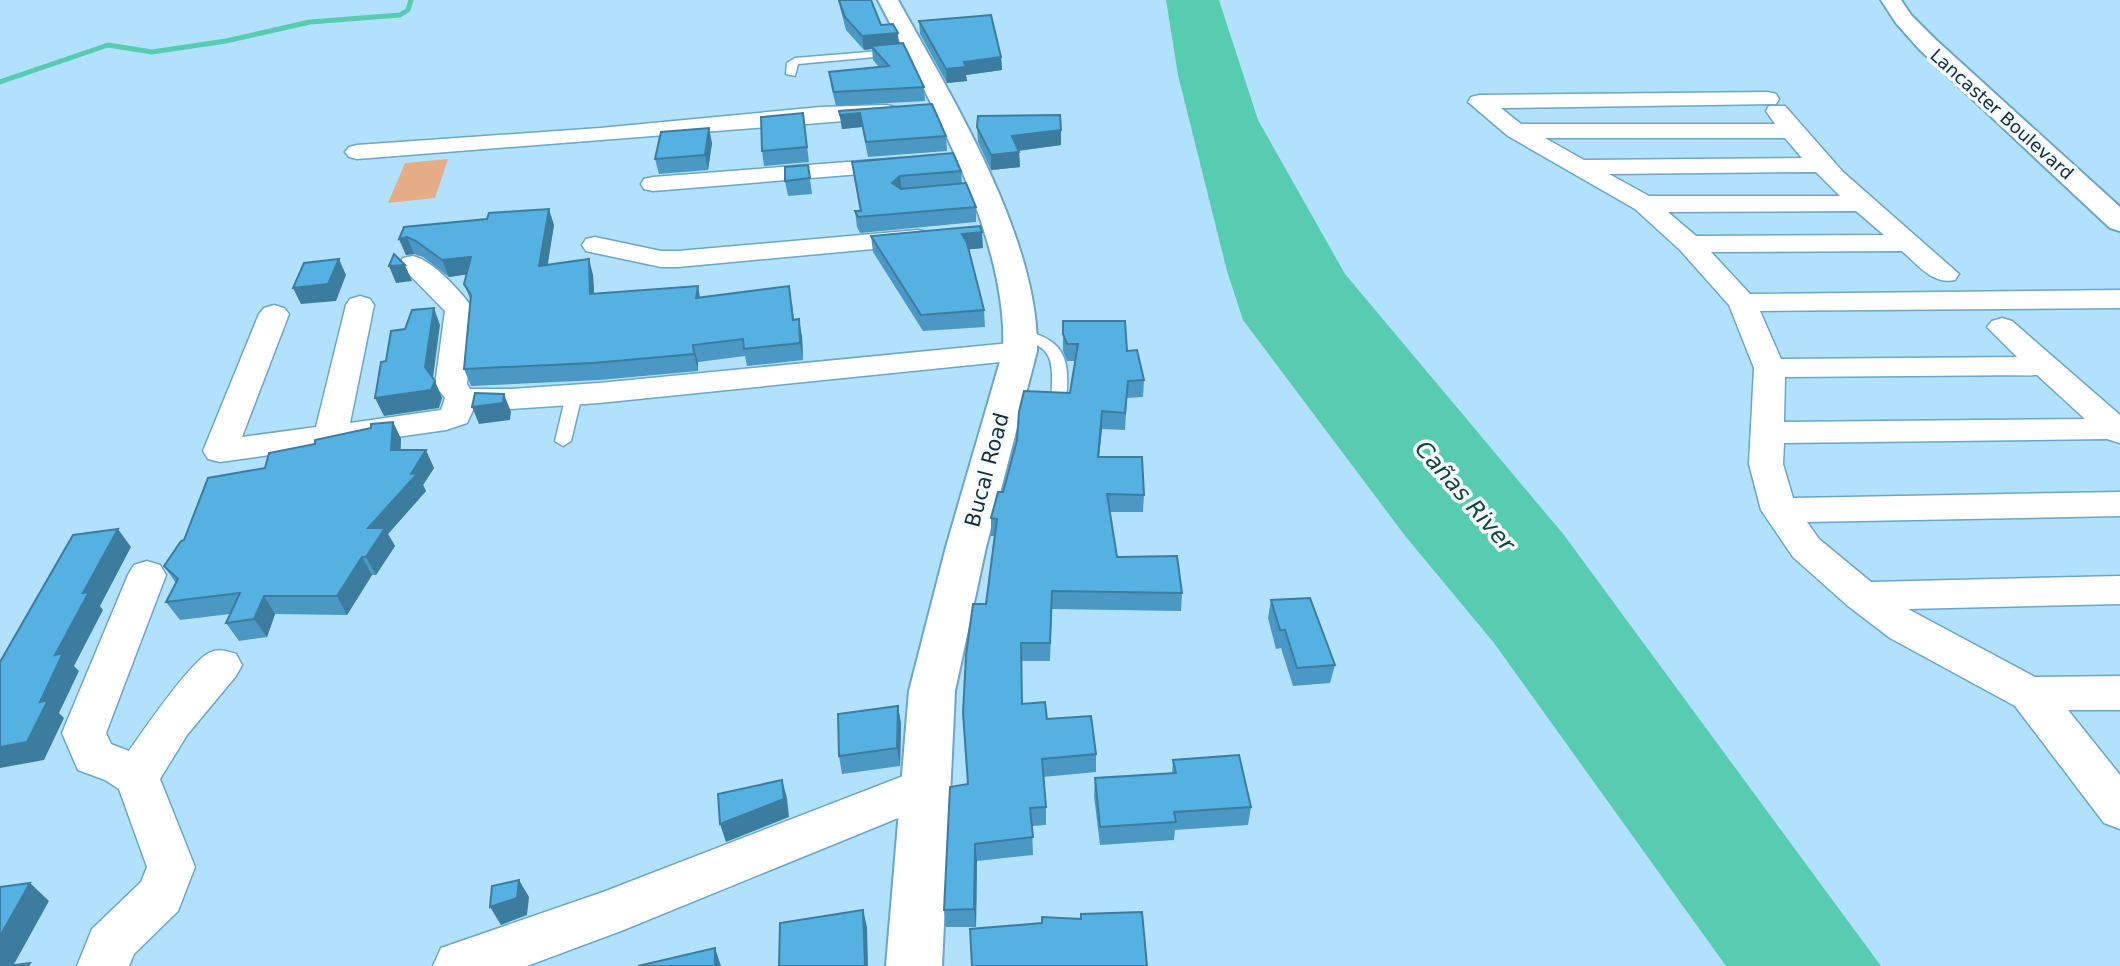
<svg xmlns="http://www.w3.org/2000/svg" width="2120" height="966" viewBox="0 0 2120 966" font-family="'DejaVu Sans',sans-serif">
	<rect width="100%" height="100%" fill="#b2e1fe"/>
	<!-- green -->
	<path fill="#e5ac85" d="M448 159 435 198 388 203 405 163Z"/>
	<!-- water -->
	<path fill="#57ccb1" d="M1166 0H1219L1258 120 1345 274 1564 535 1881 966H1726L1494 643 1406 537 1243 320 1227 271 1178 75Z"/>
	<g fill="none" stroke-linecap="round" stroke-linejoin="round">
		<!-- stream -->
		<path stroke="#57ccb1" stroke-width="5" d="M0 82 108 45 152 52 226 41 310 22 400 15 408 10 411 0"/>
		<!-- lane casing -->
		<g stroke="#6ba5c8" stroke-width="3">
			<path id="lane" d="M893 50 897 51V55L798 64 795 76 786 74 787 63 795 58Z
				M1022 330C1048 336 1067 346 1067 376 1067 384 1068 391 1065 397H1053C1051 391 1052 387 1052 381 1053 351 1044 346 1017 337L1015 334Z
				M574 390 582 395 571 441 563 446 555 441 566 395Z"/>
		</g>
		<!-- street casing -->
		<g stroke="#6ba5c8" stroke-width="3">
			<path id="street" d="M1768 92 1776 94 1779 99 1776 104 1501 108 1521 124H1775L1766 111 1769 106H1785L1843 172 1959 274 1955 280C1933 285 1918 265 1902 251L1711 252 1750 294 2120 290V308L1760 311 1781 359 2017 357 1987 327 1992 321 2002 318 2012 321 2120 415V443L2107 439 1784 443 1783 464 1793 498 2120 492V516L1807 522 1819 539 1871 582 2120 576V604L1908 609 2035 677 2120 676V710H2068L2120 775V829L2104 823 2015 706 1890 638 1848 606 1793 557 1761 510 1749 464 1754 368 1729 305 1680 250 1635 209 1508 136 1468 102 1471 97 1479 95ZM1545 138H1785L1802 158 1584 160ZM1816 172 1840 196H1649L1609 174ZM1856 211 1884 235 1696 236 1668 212ZM2037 375 2085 419 1784 422 1785 377Z
				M887 105 895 107 898 112 895 117 357 159 349 157 345 152 349 147 357 145 600 128 821 107Z
				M900 158 909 160 912 165 909 170 653 191 644 189 641 184 644 179 653 177Z
				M918 230 927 232 931 238 927 244 678 267H661L595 253 586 251 582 245 586 239 595 237 661 251H678Z
				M413 256C434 261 462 293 475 311L467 384 470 389H511L599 383 1020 342 1031 345 1035 351 1031 357 1020 360 599 403 511 409 474 408 467 423 446 430 220 462 208 459 203 451 259 314 264 308 274 305 284 308 289 314 242 437 316 427 346 305 350 299 360 296 370 299 374 305 350 423 441 410 445 398 435 385 445 311 399 264 403 258Z
				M147 561 160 565 166 575 106 733 111 744 129 751C143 731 190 662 209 653 219 648 226 651 236 654L242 665 236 676 187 735 160 779 195 867 178 911 134 954 129 966H77L92 929 141 882 147 867 119 789 105 780 78 770 62 733 128 575 134 565Z
				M924 768 940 773 947 787 940 801 621 931 527 966H433L441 948 603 892Z"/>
		</g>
		<!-- secondary casing -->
		<g stroke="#6ba5c8" stroke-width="4">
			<path id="secondary" d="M878 0H898C952 98 1039 238 1037 351L986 547 955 691 942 966H886L909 691 946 547 1003 351C1009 239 929 99 878 0Z
				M1881 0H1901L1911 15 1935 39 2120 207V231L2110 228 1919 49 1896 23Z"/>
		</g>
		<!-- lane -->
		<use href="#lane" fill="#fff" fill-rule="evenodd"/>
		<!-- street -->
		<use href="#street" fill="#fff" fill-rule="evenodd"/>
		<!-- secondary -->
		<use href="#secondary" fill="#fff" fill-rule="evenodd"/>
	</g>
	<!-- wall -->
	<path fill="#4a98c3" d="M838 0H871L881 25 899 44 924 87 925 101 836 106 831 86 829 72 879 67 873 60 872 49 864 50 846 30Z
		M919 21 1001 57 1002 70 966 75 967 81 947 83 920 34Z
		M839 111 946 136 947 151 868 157 862 127 842 129Z
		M803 113 809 162 764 166 762 151Z
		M977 127 1061 130V145L1019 151 1020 167 991 170 978 142Z
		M712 143 708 170 659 174 655 159Z
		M852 162 961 171 962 184 976 207V222L860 233 857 227 855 211H860Z
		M808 165 812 194 788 196 785 181Z
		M487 219 554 225 547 265 593 275 594 294 700 297 792 303 794 320 802 336 803 360 747 366 745 356 698 362V371L599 380 471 386 464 369 471 301 464 284 466 274 449 277 423 257 414 254 406 255 399 239Z
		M871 236 983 248 969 249 984 310 985 327 923 331 873 252Z
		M1063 321 1127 351 1144 380 1143 397 1127 398 1125 430 1102 429 1099 457 1144 495 1143 512H1110L1117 557 1182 593 1181 611 1052 609 1050 661H1022V704L1047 719 1096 754V772L1043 777 1046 807V825L1032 826 1033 855 977 861 976 927H946L944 910 968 784 986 604 995 536H991V518L1003 492 1070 393 1075 361H1067L1063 351Z
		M393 422 401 439 400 450 434 468 423 485 426 491 388 534 395 546 376 575H372L347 615 275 614 267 637 239 641 226 623 230 614 180 620 166 602 176 583 164 566 184 540 265 468 371 428Z
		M1271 600 1335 665 1330 683 1293 686 1281 648 1276 649 1268 618Z
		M898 706 901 724 900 766 842 774 839 756Z
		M1173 760 1251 807 1248 825 1175 830 1174 840 1100 845 1094 796 1095 778 1172 773Z"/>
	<!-- shaded-wall -->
	<path fill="#3c7c9f" d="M898 33 899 47 871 46 872 49 864 50 862 36Z
		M1001 57 1002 70 966 75 967 81 947 83 946 69 964 62Z
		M860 113 862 127 842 129 840 115Z
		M709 128 712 143 708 170 705 155Z
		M1061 130V145L1013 151 1012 136Z
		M1019 152 1020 167 991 170V155Z
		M900 176 902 191 892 183Z
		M549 209 554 225 545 282 539 266Z
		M982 232 983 248 963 250 962 234Z
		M407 237 414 254 406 255 399 239Z
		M471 257 477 273 449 277 442 260Z
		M339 259 346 275 336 301 301 304 293 288Z
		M589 259 593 275 595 311 590 294Z
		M405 265 412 281 396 283 389 266Z
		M698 286 701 303 696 298Z
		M434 308 440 325 432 385 425 367Z
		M799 319 802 336 803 360 800 343Z
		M693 345 698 362V371L694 354Z
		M435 381 442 398 439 408 384 416 375 398Z
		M504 394 511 412 510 420 479 424 472 407Z
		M1102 411V429L1097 474 1098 457Z
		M393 422 401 439 400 468 391 450Z
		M426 450 434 468 423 485 426 491 388 534 395 546 376 575 366 557 368 528 411 474Z
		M118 529 131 547 100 606 103 610 74 666 79 671 59 713 64 718 44 760 0 768V747L40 702 55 655 83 593Z
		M362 557 372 575 347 615 337 596Z
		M264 596 275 614 267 637 254 619Z
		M898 706 901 724 900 766 897 748Z
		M782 780 787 798 789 817 726 842 720 824Z
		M975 844 977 861 976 927 974 909Z
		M519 880 529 897 527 915 501 925 490 907Z
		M30 883 49 901 13 966H0V936Z
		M863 910 867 927 868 966H865Z
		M715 948 721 966H715Z"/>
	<!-- building -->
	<path fill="#56b1e3" stroke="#3c7c9f" stroke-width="2" d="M839 0H871L881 25 893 24 898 33 862 36 845 17Z
		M991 15 1001 57 964 62 966 67 946 69 919 21Z
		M903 43 924 87 834 92 829 72 889 66 871 46Z
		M932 104 946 136 866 142 860 113 840 115 839 111Z
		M803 113 807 147 762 151 761 117Z
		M1060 115 1061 130 1012 136 1019 152 991 155 977 127 978 116Z
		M709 128 705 155 655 159 661 132Z
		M953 153 961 171 900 176 892 183 901 189 966 183 976 207 858 217 855 211H861L852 162Z
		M808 165 810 178 785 181V167Z
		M549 209 539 266 589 259 590 294 698 286 696 298 789 286 793 320 799 319 800 343 744 349 743 339 693 345 694 354 593 363 464 369 471 295 464 284 471 257 442 260 416 241 407 237 399 239 404 227 487 219 489 213Z
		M980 226 982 232 962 234 967 243 984 310 921 315 871 236Z
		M394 254 405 265 389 266Z
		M339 259 328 284 293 288 304 263Z
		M434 308 425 367 435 381 431 390 375 398 381 362 386 361 391 331 405 329 412 310Z
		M1063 321H1125L1127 351 1137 350 1144 380 1128 381 1125 413 1102 411 1098 457H1142L1144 495 1107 494 1117 557 1177 556 1182 593 1052 591 1050 643H1021L1022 704 1045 702 1047 719 1091 716 1096 754 1042 759 1046 807 1030 808 1033 837 975 844 974 909 944 910 950 787 968 784 963 713 966 655 973 604H986L997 519 991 518 998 492H1003L1017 440 1019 412 1024 391 1070 393 1078 344H1067L1063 334Z
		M475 393 504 394 503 403 472 407Z
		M393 422 391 450H426L411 474 418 473 368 528H385L366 557H362L337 596H264L254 619 226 623 240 593 166 602 178 579 164 566 181 541 184 540 208 478 265 468 269 453 315 444V440L371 428V424Z
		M118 529 83 593 89 592 55 655 63 653 40 702 48 700 27 742 0 747V662L73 535Z
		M1310 598 1335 665 1297 668 1285 630H1280L1271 600Z
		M898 706 897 748 839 756 838 714Z
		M1239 755 1251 807 1174 812 1176 822 1100 827 1095 778 1176 773 1173 760Z
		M782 780 784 799 720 824 718 794Z
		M519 880 517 898 490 907 492 886Z
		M30 883 0 936V887Z
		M863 910 865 966H779L780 923Z
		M1142 912 1147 966H972L970 929 1042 923V917L1081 919V914Z
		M715 948V966H638Z
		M30 963 28 966H7Z"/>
	<g text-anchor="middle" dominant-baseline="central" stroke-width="7" stroke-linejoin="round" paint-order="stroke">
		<!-- far-street labels -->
		<g font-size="18" fill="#152d3b" stroke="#f5fbff">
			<text transform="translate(2002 114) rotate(42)">Lancaster Boulevard</text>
		</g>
		<!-- street labels -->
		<g font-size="21" fill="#152d3b" stroke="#f5fbff">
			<text transform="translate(987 470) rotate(-75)">Bucal Road</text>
		</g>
		<!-- water labels -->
		<g font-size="23" font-style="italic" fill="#11453a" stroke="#f5fbff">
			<text transform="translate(1465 496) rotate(49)">Cañas River</text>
		</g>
	</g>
</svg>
